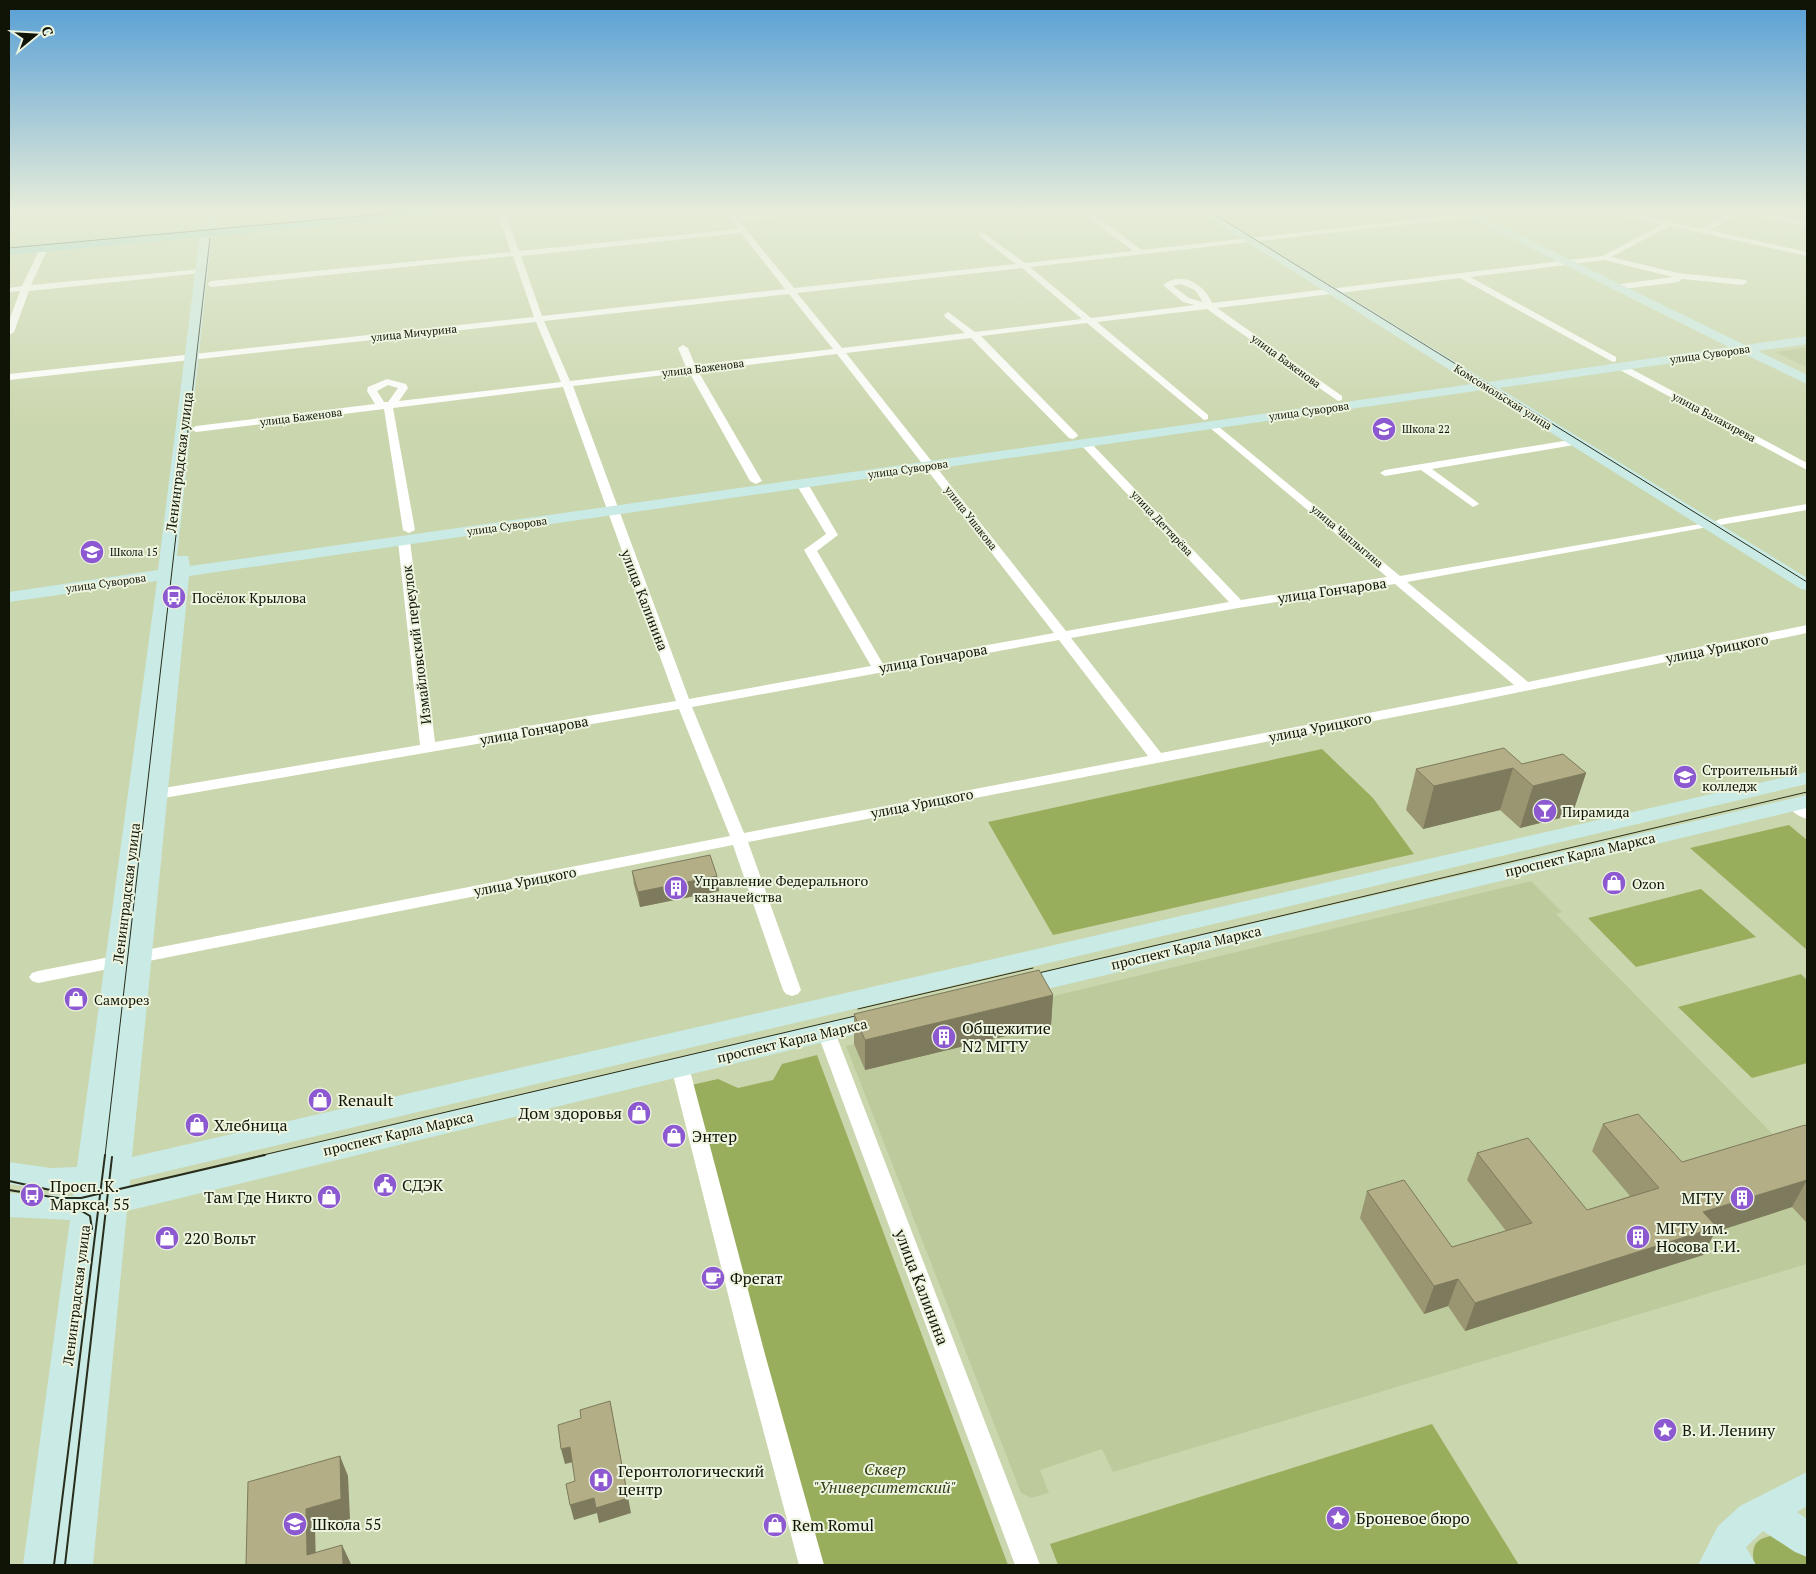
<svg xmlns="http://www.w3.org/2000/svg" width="1816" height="1574" viewBox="0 0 1816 1574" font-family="'PT Serif',serif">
	<rect width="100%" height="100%" fill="#cad6ad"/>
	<!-- built -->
	<path fill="#bdcb9c" d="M1807 347V367L1775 352Z
		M1531 881 1562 912 1556 914 1807 1169V1264L1113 1472 1102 1449 1040 1470 1049 1493 1031 1498 1021 1493 846 1046Z"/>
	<!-- green -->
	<path fill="#99ae5d" d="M1322 749 1373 798 1414 854 1053 935 988 822Z
		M1789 825 1807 840V950L1690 848Z
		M1701 889 1756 937 1636 967 1588 918Z
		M1801 974 1807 980V1063L1752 1078 1678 1007Z
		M817 1055 1008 1565H820L687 1086 718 1079 738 1088 773 1080 782 1064Z
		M1432 1424 1519 1565H1058L1050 1544Z
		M1776 1535 1803 1546 1807 1550V1565H1754C1751 1545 1755 1538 1776 1535Z"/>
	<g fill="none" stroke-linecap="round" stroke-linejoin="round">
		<!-- street -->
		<path fill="#fff" fill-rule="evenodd" d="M496 209H504L519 251 738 229 722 209H730L736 216 808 209H838L739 221 794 288 1016 264 979 236 978 234 982 232 1025 263 1133 251 1077 209H1086L1142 250 1511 209H1539L1030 267 1091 318 1195 305 1183 302 1163 285C1182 270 1204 284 1212 303L1602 256 1662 225 1598 209H1614L1702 229 1735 209H1747L1807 222V226L1740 213 1710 230 1807 252V256L1670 226 1611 257 1678 273 1746 280 1747 282 1743 285 1682 279 1678 282 1616 290 1613 289V285L1673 277 1604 260 1470 277 1616 357V361L1613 362 1460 278 1217 308 1342 396V400L1338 401 1207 309 1097 322 1208 415V419L1204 420 1087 323 981 336 1077 434 1078 436 1073 439 1069 438 971 338 846 353 1066 631 1229 602 1081 445 1080 443 1085 440 1089 441 1241 600 1387 577 1209 427V423L1213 422 1400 576 1712 522 1714 524 1708 527 1407 582 1528 682 1807 625V633L1462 704 748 842 801 990 798 994 792 996 786 994 783 990 733 845 38 983 32 981 29 977 32 973 38 971 730 836 679 709 158 799 150 794 158 789 420 745 398 541 404 537 410 541 435 742 676 701 563 387 393 408 415 530 409 533 403 530 384 409 196 432 191 429 196 426 375 404 367 391 368 387 387 379 406 384 408 388 399 401 561 382 536 322 9 380V374L534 317 513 256 211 287 207 284 211 281 511 252ZM741 233 785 289 542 316 521 256ZM1022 268 1082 319 975 332 948 312 944 315 945 317 965 333 842 348 797 293ZM1181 284 1195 290 1203 302 1189 298 1173 286ZM789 294 833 349 695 365 688 348 683 345 678 348 686 367 570 381 544 321ZM837 354 1054 633 883 664 817 551 838 535 808 484 802 481 796 484 826 534 804 550 871 666 689 699 573 386 689 372 750 481 756 484 762 481 698 371ZM388 385 398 388 388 402H384L377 391ZM1395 584 1514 685 1161 753 1071 638 1238 608ZM1059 640 1148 756 744 833 692 707Z
			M44 246 48 248 31 285 202 269 206 271 202 273 29 291 14 332 9 335V321L20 291 9 292V288L22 286 40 248Z
			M1618 365H1624L1807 463V470L1618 369Z
			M1576 439 1580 440V444L1432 469 1477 502 1479 504 1473 507 1421 470 1385 476 1380 473 1385 470Z
			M1807 504V510L1720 525 1714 522 1720 519Z
			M1794 799 1807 807V819C1799 817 1791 811 1786 804L1789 801Z
			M826 1025 832 1027 835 1032 1040 1565H1015L817 1032 820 1027Z
			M680 1060 687 1062 689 1067 766 1358 824 1565H799L744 1358 671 1067 673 1062Z"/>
		<!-- secondary -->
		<path fill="#caeae5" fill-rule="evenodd" d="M208 209H218L217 222 212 233 177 556H188L190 566 1472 384 1194 209H1207L1488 382 1729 347 1452 209H1466L1745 345 1807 336V344L1758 351 1807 375V384L1742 353 1499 388 1807 578V590L1801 589 1483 390 189 576 132 1157 1807 772V784L130 1180V1187L881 1010 890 1012 894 1019 890 1026 881 1028 127 1211 93 1565H23L70 1220 9 1217V1193L73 1196 74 1190H50L9 1184V1162L50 1168 77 1167 157 581 9 602V592L158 570 200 233 207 222Z
			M1807 795V808L1018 996 1009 993 1006 987 1009 981 1018 978Z
			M1807 1472V1506L1797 1512 1807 1519V1557L1795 1552 1763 1531 1746 1547 1756 1565H1698L1718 1526 1740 1506Z"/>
		<!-- primary -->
		<path fill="#94d5ca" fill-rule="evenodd" d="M421 209H469L463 213 9 255V247Z"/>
		<!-- tram-far1 -->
		<path stroke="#272c1b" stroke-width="1" d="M1206 209 1807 582
			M9 248 438 209
			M1026 976 1807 792
			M858 1009 1033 968
			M105 1156 210 238
			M259 1156 868 1013"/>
		<!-- tram -->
		<path stroke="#272c1b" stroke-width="2" d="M9 1181 64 1193
			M9 1190 58 1198H81L265 1155
			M59 1191 96 1188
			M63 1200 90 1216 92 1229
			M54 1565 105 1155
			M65 1565 112 1157"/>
	</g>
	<!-- wall -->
	<path fill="#9a9672" d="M1522 764 1586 773 1572 815 1520 828 1500 810 1423 829 1406 810 1416 769Z
		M632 871 717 876 719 891 640 907 634 885Z
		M1053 995 1051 1025 865 1070 854 1044V1014Z
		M1603 1124 1682 1162 1807 1127V1223L1792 1207 1715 1232 1703 1255 1465 1331 1448 1306 1424 1314 1360 1218 1367 1191 1452 1247 1506 1231 1467 1180 1477 1153 1587 1210 1630 1196 1592 1151Z"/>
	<!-- shaded-wall -->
	<path fill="#7d7a5d" d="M1513 768 1500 810 1423 829 1434 786Z
		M1586 773 1572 815 1520 828 1533 786Z
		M717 876 719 891 640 907 638 892Z
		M1053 995 1051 1025 865 1070V1040Z
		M1807 1180 1792 1207 1715 1232 1703 1255 1465 1331 1475 1303 1703 1212Z
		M1458 1279 1448 1306 1424 1314 1434 1286Z
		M610 1401 631 1513 599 1523 597 1513 574 1520 570 1505Z
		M570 1447 573 1462 565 1464 561 1449Z
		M340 1456 348 1476 350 1519 315 1529 316 1565 307 1555 306 1509Z
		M342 1545 351 1564V1565H343Z"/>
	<!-- building -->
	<path fill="#b3ae85" stroke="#7d7a5d" d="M1504 748 1522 764 1563 754 1586 773 1533 786 1513 768 1434 786 1416 769Z
		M710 855 717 876 638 892 632 871Z
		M1039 970 1053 995 865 1040 854 1014Z
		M1638 1114 1682 1162 1805 1125 1807 1127V1180L1703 1212 1717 1227 1475 1303 1458 1279 1434 1286 1367 1191 1404 1180 1452 1247 1532 1223 1477 1153 1528 1138 1587 1210 1659 1188 1603 1124Z
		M610 1401 628 1498 596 1508 594 1498 570 1505 566 1484 575 1481 570 1447 561 1449 558 1425 581 1418 580 1410Z
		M340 1456 341 1499 306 1509 307 1555 342 1545 343 1565H246L248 1482Z"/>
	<!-- sky -->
	<linearGradient id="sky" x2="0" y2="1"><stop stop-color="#579fd5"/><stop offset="0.49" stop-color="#e7edda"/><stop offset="1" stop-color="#e7edda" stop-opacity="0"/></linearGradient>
	<rect width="1816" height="430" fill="url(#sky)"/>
	<!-- icons -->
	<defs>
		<g id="school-disc" transform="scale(1.25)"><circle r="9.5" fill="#8d59d1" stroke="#edf4df"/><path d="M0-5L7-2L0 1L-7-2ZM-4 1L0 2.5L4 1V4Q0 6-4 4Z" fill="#fff"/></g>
		<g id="bus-disc" transform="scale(1.25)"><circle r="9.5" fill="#8d59d1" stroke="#edf4df"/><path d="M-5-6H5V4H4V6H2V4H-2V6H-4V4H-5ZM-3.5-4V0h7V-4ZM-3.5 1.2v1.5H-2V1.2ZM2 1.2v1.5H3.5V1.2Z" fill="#fff"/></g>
		<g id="university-disc" transform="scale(1.25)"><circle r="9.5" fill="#8d59d1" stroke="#edf4df"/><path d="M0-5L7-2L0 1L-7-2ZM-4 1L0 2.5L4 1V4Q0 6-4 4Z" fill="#fff"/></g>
		<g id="bar-disc" transform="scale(1.25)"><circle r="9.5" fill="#8d59d1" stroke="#edf4df"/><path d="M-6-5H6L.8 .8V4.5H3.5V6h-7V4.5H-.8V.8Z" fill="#fff"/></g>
		<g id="shop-disc" transform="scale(1.25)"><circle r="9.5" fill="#8d59d1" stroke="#edf4df"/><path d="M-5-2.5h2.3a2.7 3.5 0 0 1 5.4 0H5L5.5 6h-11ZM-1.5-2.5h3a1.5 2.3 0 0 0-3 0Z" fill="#fff"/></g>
		<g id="building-disc" transform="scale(1.25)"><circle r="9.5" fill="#8d59d1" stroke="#edf4df"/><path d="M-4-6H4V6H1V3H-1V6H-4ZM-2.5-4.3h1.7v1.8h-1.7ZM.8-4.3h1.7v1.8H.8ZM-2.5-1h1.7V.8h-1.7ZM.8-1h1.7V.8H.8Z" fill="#fff"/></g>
		<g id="civic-disc" transform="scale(1.25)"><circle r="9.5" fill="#8d59d1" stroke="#edf4df"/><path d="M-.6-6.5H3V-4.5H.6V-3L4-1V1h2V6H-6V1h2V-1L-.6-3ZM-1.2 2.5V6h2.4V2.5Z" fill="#fff"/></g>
		<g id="cafe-disc" transform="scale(1.25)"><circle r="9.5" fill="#8d59d1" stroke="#edf4df"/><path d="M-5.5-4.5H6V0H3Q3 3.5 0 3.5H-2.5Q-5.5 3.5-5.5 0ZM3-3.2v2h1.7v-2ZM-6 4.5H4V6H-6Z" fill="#fff"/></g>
		<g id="sight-disc" transform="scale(1.25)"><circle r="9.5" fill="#8d59d1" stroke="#edf4df"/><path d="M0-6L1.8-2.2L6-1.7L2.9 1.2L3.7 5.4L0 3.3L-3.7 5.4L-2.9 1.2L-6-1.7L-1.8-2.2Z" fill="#fff"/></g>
		<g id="hospital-disc" transform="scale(1.25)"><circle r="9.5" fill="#8d59d1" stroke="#edf4df"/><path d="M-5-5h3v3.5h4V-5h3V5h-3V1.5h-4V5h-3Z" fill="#fff"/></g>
	</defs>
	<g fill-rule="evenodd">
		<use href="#school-disc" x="1384" y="429"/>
		<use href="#school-disc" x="92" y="552"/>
		<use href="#bus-disc" x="174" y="597"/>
		<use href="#university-disc" x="1685" y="777"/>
		<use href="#bar-disc" x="1545" y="811"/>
		<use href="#shop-disc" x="1614" y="883"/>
		<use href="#building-disc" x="676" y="888"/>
		<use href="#shop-disc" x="76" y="999"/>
		<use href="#building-disc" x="944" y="1037"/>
		<use href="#shop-disc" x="320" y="1100"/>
		<use href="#shop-disc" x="639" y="1113"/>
		<use href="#shop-disc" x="197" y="1125"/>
		<use href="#shop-disc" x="674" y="1136"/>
		<use href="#civic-disc" x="385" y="1185"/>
		<use href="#bus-disc" x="32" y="1195"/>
		<use href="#shop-disc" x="329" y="1197"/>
		<use href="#building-disc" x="1742" y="1198"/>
		<use href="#building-disc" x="1638" y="1237"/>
		<use href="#shop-disc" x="167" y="1238"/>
		<use href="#cafe-disc" x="713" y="1278"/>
		<use href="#sight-disc" x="1665" y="1430"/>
		<use href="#hospital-disc" x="601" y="1480"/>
		<use href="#sight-disc" x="1338" y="1518"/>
		<use href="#school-disc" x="295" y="1524"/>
		<use href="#shop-disc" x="775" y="1525"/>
	</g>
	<g text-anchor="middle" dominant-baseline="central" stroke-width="4" stroke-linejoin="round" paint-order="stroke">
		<!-- far-street labels -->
		<g font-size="11" fill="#101406" stroke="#edf4df">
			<text transform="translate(414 333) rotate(-6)">улица Мичурина</text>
			<text transform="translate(1710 354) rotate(-8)">улица Суворова</text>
			<text transform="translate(1286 361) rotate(36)">улица Баженова</text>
			<text transform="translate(703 368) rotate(-7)">улица Баженова</text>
			<text transform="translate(1503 397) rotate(32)">Комсомольская улица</text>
			<text transform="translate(1309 411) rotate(-8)">улица Суворова</text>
			<text transform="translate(301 417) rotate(-7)">улица Баженова</text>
			<text transform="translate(1714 417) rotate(28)">улица Балакирева</text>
			<text transform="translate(908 469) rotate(-8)">улица Суворова</text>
			<text transform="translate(971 518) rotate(52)">улица Ушакова</text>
			<text transform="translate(1162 523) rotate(47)">улица Дегтярёва</text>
			<text transform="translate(507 526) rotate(-8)">улица Суворова</text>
			<text transform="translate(1347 536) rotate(40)">улица Чаплыгина</text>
			<text transform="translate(106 583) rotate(-8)">улица Суворова</text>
		</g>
		<!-- far-poi labels -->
		<g font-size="11" fill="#101406" stroke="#edf4df" text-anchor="start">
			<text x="1402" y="429">Школа 22</text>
			<text x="110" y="552">Школа 15</text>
		</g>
		<!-- street labels -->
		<g font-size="14" fill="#101406" stroke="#edf4df">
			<text transform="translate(179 462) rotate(-83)">Ленинградская улица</text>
			<text transform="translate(1332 590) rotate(-8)">улица Гончарова</text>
			<text transform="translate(645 600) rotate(69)">улица Калинина</text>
			<text transform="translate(416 645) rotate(-97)">Измайловский переулок</text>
			<text transform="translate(1717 648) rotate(-11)">улица Урицкого</text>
			<text transform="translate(933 658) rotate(-10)">улица Гончарова</text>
			<text transform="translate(1320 727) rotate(-11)">улица Урицкого</text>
			<text transform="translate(534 730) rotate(-10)">улица Гончарова</text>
			<text transform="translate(922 803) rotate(-11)">улица Урицкого</text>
			<text transform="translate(1580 854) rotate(-13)">проспект Карла Маркса</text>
			<text transform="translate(525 881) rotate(-11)">улица Урицкого</text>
			<text transform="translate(126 893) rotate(-83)">Ленинградская улица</text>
			<text transform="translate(1186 947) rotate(-13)">проспект Карла Маркса</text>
			<text transform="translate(792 1040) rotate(-13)">проспект Карла Маркса</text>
			<text transform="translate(398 1133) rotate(-13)">проспект Карла Маркса</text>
			<text transform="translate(76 1295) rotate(-83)">Ленинградская улица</text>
		</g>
		<!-- poi labels -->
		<g font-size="14" fill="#101406" stroke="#edf4df" text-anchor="start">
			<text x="192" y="597">Посёлок Крылова</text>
			<text x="1702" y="769">Строительный<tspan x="1702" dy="16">колледж</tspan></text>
			<text x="1562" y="811">Пирамида</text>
			<text x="694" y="880">Управление Федерального<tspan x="694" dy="16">казначейства</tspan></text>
			<text x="1632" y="883">Ozon</text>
			<text x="94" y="999">Саморез</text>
		</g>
		<!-- near-poi labels -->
		<g font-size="16" fill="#101406" stroke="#edf4df" text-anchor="start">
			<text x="962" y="1028">Общежитие<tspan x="962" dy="18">N2 МГТУ</tspan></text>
			<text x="338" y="1100">Renault</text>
			<text x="622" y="1113" text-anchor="end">Дом здоровья</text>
			<text x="214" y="1125">Хлебница</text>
			<text x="692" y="1136">Энтер</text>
			<text x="402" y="1185">СДЭК</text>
			<text x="50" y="1186">Просп. К.<tspan x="50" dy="18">Маркса, 55</tspan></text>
			<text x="312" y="1197" text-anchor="end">Там Где Никто</text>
			<text x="1724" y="1198" text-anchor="end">МГТУ</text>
			<text x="1656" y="1228">МГТУ им.<tspan x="1656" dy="18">Носова Г.И.</tspan></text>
			<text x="184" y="1238">220 Вольт</text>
			<text x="730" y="1278">Фрегат</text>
			<text x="1682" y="1430">В. И. Ленину</text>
			<text x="618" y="1471">Геронтологический<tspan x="618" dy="18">центр</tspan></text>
			<text x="1356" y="1518">Броневое бюро</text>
			<text x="312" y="1524">Школа 55</text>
			<text x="792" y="1525">Rem Romul</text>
		</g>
		<!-- near-street labels -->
		<g font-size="16" fill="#101406" stroke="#edf4df">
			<text transform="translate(922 1287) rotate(69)">улица Калинина</text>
		</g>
		<!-- near-park labels -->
		<g font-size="16" font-style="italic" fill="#323b14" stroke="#edf4df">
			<text x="885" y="1469">Сквер<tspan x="885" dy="18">"Университетский"</tspan></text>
		</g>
	</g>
	<!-- border -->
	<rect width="1816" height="1574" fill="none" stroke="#101406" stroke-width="20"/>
	<!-- north arrow -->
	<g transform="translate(35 35) rotate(72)" stroke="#edf4df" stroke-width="4" paint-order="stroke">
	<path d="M0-4L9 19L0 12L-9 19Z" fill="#101406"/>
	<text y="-8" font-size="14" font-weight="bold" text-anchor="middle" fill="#101406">С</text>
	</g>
</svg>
